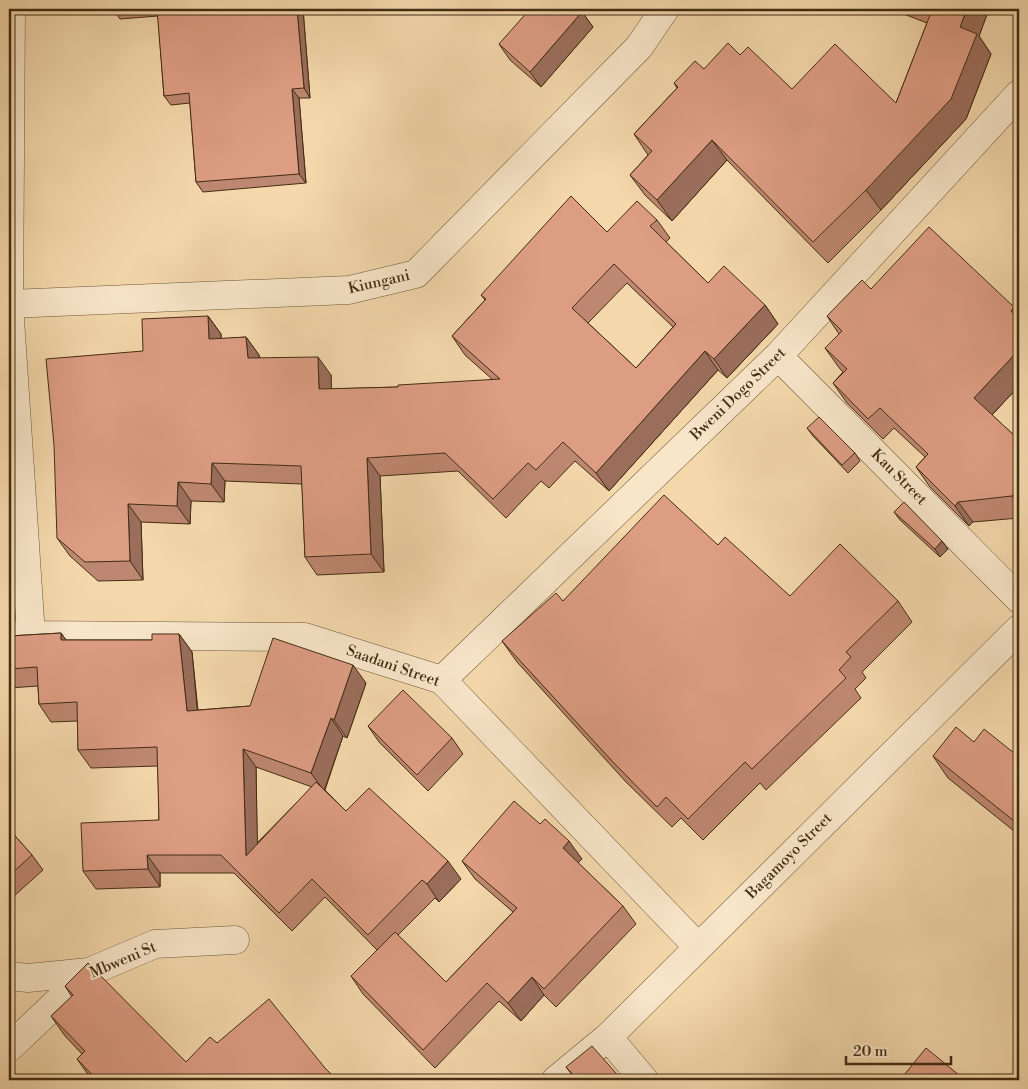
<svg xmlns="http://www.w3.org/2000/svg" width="1028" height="1089" viewBox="0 0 1028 1089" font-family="'Libre Bodoni',serif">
	<rect width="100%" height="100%" fill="#f4d8ac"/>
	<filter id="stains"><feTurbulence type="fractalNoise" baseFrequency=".004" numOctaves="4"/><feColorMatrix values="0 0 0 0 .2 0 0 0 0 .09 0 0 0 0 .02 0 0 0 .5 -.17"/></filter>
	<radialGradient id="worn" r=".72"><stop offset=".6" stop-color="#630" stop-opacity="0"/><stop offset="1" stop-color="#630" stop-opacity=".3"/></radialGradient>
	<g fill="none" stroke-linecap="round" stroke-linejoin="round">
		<!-- street casing -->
		<g stroke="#6e583a" stroke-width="29">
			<path id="street" d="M11 9 9 304 31 635
				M9 304 349 290 416 274 639 47 665 9
				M778 356 1019 599
				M9 637 31 635 305 637 442 680 697 946
				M442 680 778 356 1019 94
				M9 976 28 978 89 972
				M608 1037 644 1080
				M9 1048 89 972 155 944 235 940
				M556 1080 608 1037 1019 629"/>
		</g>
		<!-- street -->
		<use href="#street" stroke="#f8e6c9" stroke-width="28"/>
	</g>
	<!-- wall -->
	<path fill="#be8771" stroke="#422d14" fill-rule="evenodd" d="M113 9H303L310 98H299L306 183 203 192 196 182 190 103 171 105 164 96 158 16 120 19Z
		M891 9H989L979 36 991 54 966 119 881 210 828 263 727 160 672 221 645 195 630 175 648 155 634 134 677 88 674 83 704 69 740 55 792 89 896 103 927 23Z
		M582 12 593 27 541 87 510 60 499 44Z
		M657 220 670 238 666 242 708 283 765 305 778 324 727 378 718 370 609 491 575 461 549 488 541 481 506 518 458 471 380 476 384 572 317 575 305 557 302 484 225 481 224 502 191 501 190 524 141 522 143 580 98 581 70 556 57 538 143 351 208 316 221 334V339L246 337 259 355 260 358 331 375V389L398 387 493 380 465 355 452 336 485 300 481 295 607 232ZM627 283 673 327 636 368 588 323Z
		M871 289 1014 307 1019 314V386L992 415 1017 438 1019 436V518L973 522 969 526 930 487 916 467 925 457 894 428 883 439 847 403 833 383 843 372 840 369 825 348 839 334 827 316Z
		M807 428 855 453 860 461 848 473 813 436Z
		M894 512 942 541 948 549 940 557 900 520Z
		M718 545 790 596 898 601 912 622 862 672 866 678 855 689 861 698 766 790 760 783 703 840 681 818 672 827 626 782 517 662 502 641 563 601Z
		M61 633 66 640H152L179 634 192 652 198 710 250 706 366 683 347 738 343 736 325 790 346 811 461 879 439 902 435 898 398 935 446 982 513 912 475 879 462 861 540 824 582 859 578 863 623 906 636 924 556 1007 544 995 521 1021 499 1001 435 1068 363 994 351 976 377 950 325 897 292 931 234 873H160V887L96 889 83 871 159 820 158 766 91 768 78 750V721L51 722 39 704 38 686 9 688V636ZM256 767 312 787 257 843Z
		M368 726 452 738 463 754 428 791 379 742Z
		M974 742 1019 757V835L948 778 933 756Z
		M9 829 32 855 43 870 13 897 9 893Z
		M65 986 186 1062 217 1043 325 1068 337 1080H92L77 1059 82 1054 65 1036 51 1016 72 997Z
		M566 1067 622 1080H576Z"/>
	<!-- shaded-wall -->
	<path fill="#9b6e5c" stroke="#422d14" d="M297 9H303L310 98 304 88Z
		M967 9H989L979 36 991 54 966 119 881 210 866 190 960 27Z
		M582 12 593 27 541 87 530 72Z
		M292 89 299 98 306 183 299 174Z
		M712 140 727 160 672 221 657 200Z
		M765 305 778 324 727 378 714 359Z
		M208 316 221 334 222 358 209 339Z
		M246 337 259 355 261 377 248 358Z
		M705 351 718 370 609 491 596 473Z
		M1016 353 1019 358V386L989 418 974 398Z
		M318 357 331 375 332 407 319 389Z
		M367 458 380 476 384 572 371 554Z
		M212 463 225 481 224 502 211 484Z
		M178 482 191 501 190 524 177 506Z
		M1019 489V507L1012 496Z
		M958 502 973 522 969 526 955 506Z
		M128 504 141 522 143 580 130 561Z
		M942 541 948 549 940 557 935 549Z
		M61 633 74 651 61 640Z
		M179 634 192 652 199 729 187 711Z
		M353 665 366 683 347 738 334 720Z
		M331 718 343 736 324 791 311 773Z
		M243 749 256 767 258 874 246 856Z
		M569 841 582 859 575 866 563 848Z
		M147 855 160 873V887L148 869Z
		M448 861 461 879 439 902 427 884Z
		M532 977 544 995 521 1021 508 1003Z"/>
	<!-- building -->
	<path fill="#dd9d83" stroke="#422d14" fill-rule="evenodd" d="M157 9H297L304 88 292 89 299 174 196 182 189 93 164 96Z
		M530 9H578L582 12 530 72 499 44Z
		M929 9H967L960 27 977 34 951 99 866 190 813 242 712 140 657 200 630 175 652 151 634 134 678 87 674 83 695 61 704 69 728 43 740 55 748 47 792 89 835 44 896 103 932 10Z
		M571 196 607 232 637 201 657 220 650 226 708 283 724 266 765 305 714 359 705 351 596 473 563 442 536 470 528 463 493 499 445 453 367 458 371 554 305 557 301 466 212 463 211 484 178 482 177 506 128 504 130 561 85 562 57 538 54 445 46 359 143 351 142 319 208 316 209 339 246 337 248 358 318 357 319 389 398 387V385L500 379 452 336 486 299 481 295ZM614 264 676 324 636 368 572 308Z
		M929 227 1014 307 1011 311 1019 319V357L1016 353 974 398 1017 438 1019 436V489L1012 496 958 502 955 506 916 467 928 454 880 408 868 419 833 383 847 369 825 348 842 331 827 316 862 280 871 289Z
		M819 417 855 453 842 465 807 428Z
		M664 495 718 545 725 537 790 596 840 544 898 601 846 652 851 657 839 670 846 678 752 769 745 762 688 819 666 797 657 807 612 761 502 641 556 593 563 601Z
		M904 502 942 541 935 549 894 512Z
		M61 633V640H152V634H179L187 711 250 706 273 638 353 665 334 720 331 718 311 773 243 749 246 856 316 782 346 811 369 788 448 861 427 884 422 880 368 935 312 879 279 913 221 855H147L148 869 83 871 81 823 159 820 157 747 78 750 77 702 39 704 37 667 9 669V636Z
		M403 690 452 738 417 775 368 726Z
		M956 727 974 742 984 729 1019 757V825L933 756Z
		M514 801 540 824 545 819 569 841 563 848 623 906 544 989 532 977 508 1003 487 983 423 1050 351 976 395 932 446 982 517 908 462 861Z
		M9 829 32 855 9 876Z
		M88 963 186 1062 210 1037 217 1043 269 999 325 1068 337 1080H97L77 1059 85 1051 51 1016 73 995 65 986Z
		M592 1046 622 1080H578L566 1067Z
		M926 1048 965 1080H900Z"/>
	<g text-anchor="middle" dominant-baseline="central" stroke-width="4" stroke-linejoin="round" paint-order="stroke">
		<!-- street labels -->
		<g font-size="15" fill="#422d14" stroke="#f8e6c9">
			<text transform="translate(379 282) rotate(-13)">Kiungani</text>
			<text transform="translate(738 394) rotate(-44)">Bweni Dogo Street</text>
			<text transform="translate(899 477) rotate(45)">Kau Street</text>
			<text transform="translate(393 666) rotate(19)">Saadani Street</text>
			<text transform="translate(789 856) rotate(-45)">Bagamoyo Street</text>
			<text transform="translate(123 960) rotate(-23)">Mbweni St</text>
		</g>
	</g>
	<!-- margin -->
	<rect width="1028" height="1089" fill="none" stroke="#f4d8ac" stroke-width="30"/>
	<rect x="10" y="10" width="1008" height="1069" fill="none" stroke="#422d14" stroke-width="2.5"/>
	<rect x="15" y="15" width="998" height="1059" fill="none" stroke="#422d14"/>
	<!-- scale -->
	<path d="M846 1056v8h105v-8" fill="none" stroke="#422d14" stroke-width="2.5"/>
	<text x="853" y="1056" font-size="15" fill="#422d14" stroke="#f8e6c9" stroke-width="4" paint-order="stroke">20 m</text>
	<rect width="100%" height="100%" filter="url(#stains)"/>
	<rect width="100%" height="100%" fill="url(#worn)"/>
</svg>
